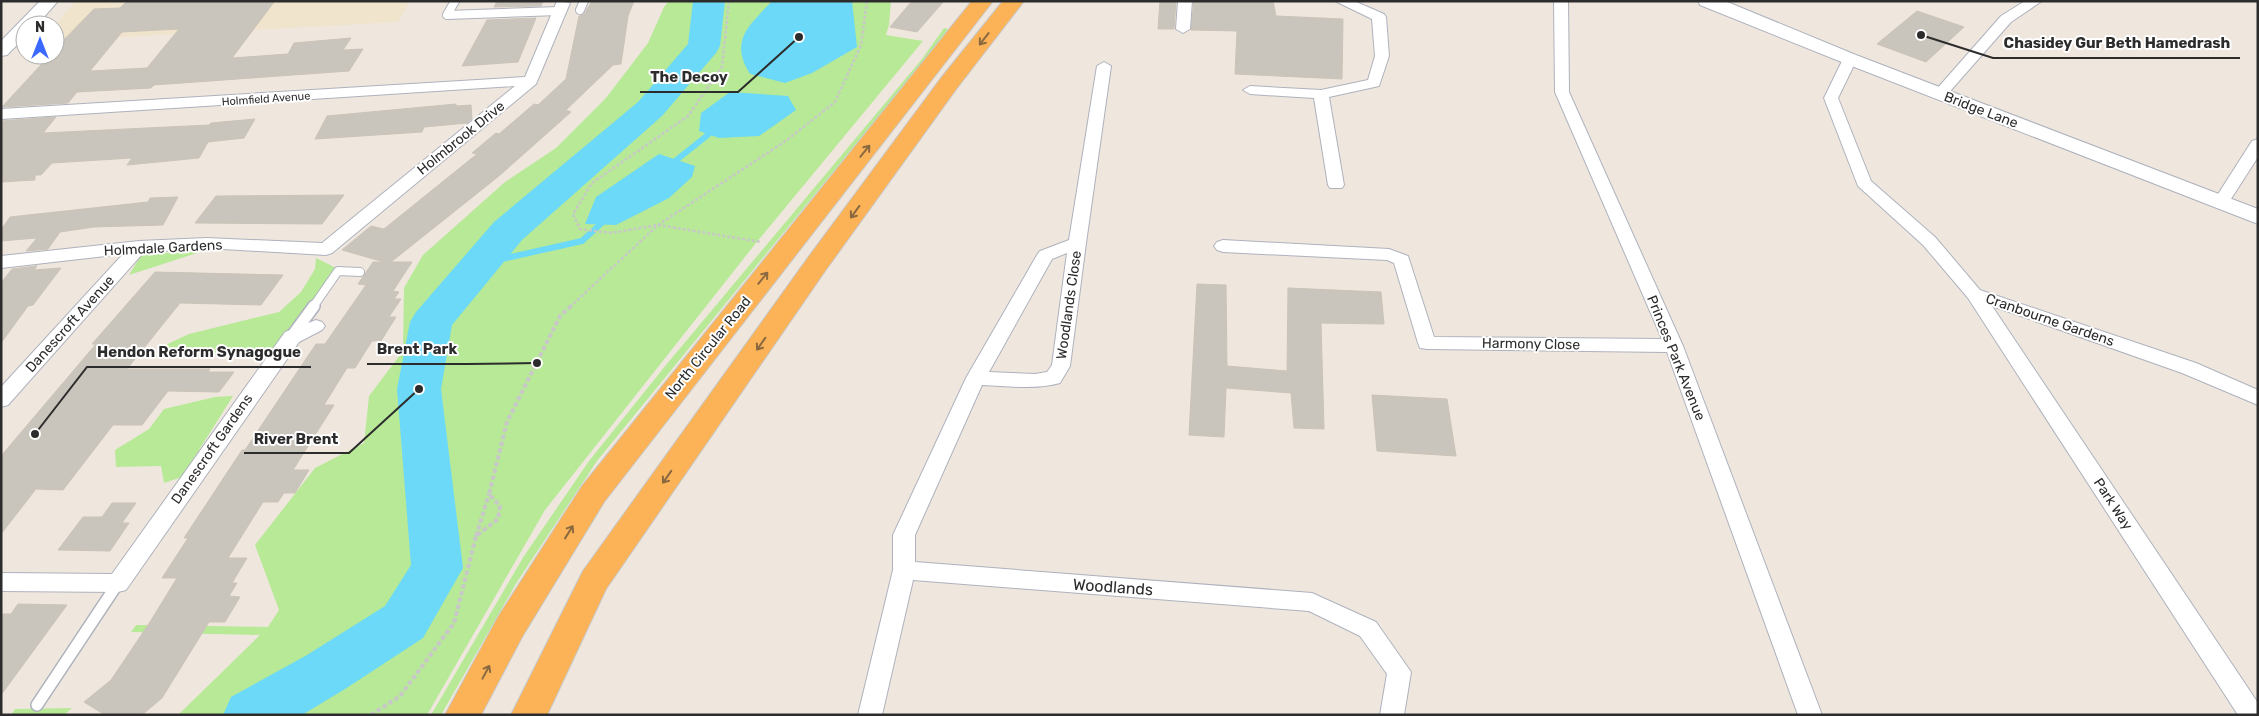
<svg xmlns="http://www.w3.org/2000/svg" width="2259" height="716" viewBox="0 0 2259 716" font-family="Rubik,sans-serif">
	<rect width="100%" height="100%" fill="#efe7de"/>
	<!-- education -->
	<path fill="#f1e4cd" d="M76 1H410L398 22 55 41V25Z"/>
	<!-- green -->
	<path fill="#b7e997" d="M669 1H891L889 25 886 35 923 41 756 243 545 510 427 715H178L260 635 131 632 136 625 268 627 279 610 255 545 315 468 364 443 369 396 403 351 404 288 423 255 505 182 556 148 606 98 648 43 664 7Z
		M944 28 948 29 945 35 597 461 517 582 441 715H431L524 556 589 461 666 365 922 59Z
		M203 251 129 275 142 254Z
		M316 258 336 268 287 337 269 354 173 356 161 347 189 334 279 312 301 292 315 269Z
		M233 396 182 477 164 483 161 466 116 467 115 450 149 429 164 409 215 397Z
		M72 708 64 715H11L15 709Z"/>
	<!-- water -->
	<path fill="#6bd9f7" d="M772 1H852L857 47 812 73 785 83 750 74C729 40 749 26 772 1Z
		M730 92 788 96 796 110 759 136 719 138 699 131 701 113Z
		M659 154 695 166 692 177 669 198 616 225 585 224 596 197Z"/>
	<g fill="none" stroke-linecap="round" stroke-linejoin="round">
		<!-- stream -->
		<path stroke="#6bd9f7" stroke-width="6" d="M669 166 709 134
			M480 264 582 241 605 220"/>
		<!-- river -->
		<path fill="#6bd9f7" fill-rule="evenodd" d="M693 1H725L720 46 716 53 662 116 522 240 452 325 441 389 463 568 423 638 345 689 302 715H223L231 697 307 655 385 606 411 565 397 389 410 322 416 312 494 222 638 102 688 44Z"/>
	</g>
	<!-- building -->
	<path fill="#cac5bc" stroke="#cbc3b7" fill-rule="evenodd" d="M127 1 274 2 232 58 288 54 294 43 351 38 343 50 363 49 349 71 154 85 151 88 77 92 68 103 2 107 50 55H55V49L94 9 120 8ZM179 29 147 68 90 71 122 32Z
		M497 1H543L541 6 494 7Z
		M592 1H634L628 16 621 64 613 65 566 110 571 112 499 176 391 262H412L393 291 399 292 394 299H401L389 317H396L381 341H372L355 368H347L324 405H334L293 470H309L295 493H284L278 502H263L228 558H247L232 583H237L229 596 240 597 225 622H209L162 698 142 715H105L84 702 111 680 150 622 177 578H162L188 538H184L242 450H245L316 344H325L366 285 358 284 373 262H384L342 250 371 226 384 229 477 154 472 153 496 133 499 134 534 104 538 105 566 79 579 16 584 14Z
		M912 1H944L917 32 890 27Z
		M1160 1H1176L1174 29H1158Z
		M1194 1H1273L1276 16 1343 19 1342 79 1235 74 1237 31 1191 30Z
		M1917 11 1964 27 1926 62 1877 44Z
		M536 18 518 62 462 66 487 20Z
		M456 104V106L471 105 472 119 467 123 424 127 422 132 315 139 327 116Z
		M56 117 43 133 209 125 211 123 255 119 244 138 208 142 199 158 127 165 132 158 52 163 41 175H35V180L1 182V121Z
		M344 195 322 224 195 223 216 196Z
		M178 197 163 225 94 227 60 232 48 249 26 251 37 238 1 241V230L10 217 148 202 150 198Z
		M37 266 34 270 61 268 33 305 28 306 1 343V283L12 269Z
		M155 272 283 275 261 305 180 303 127 369H210L208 372H234L219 392 168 391 142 425H113L63 490 36 489 1 534V456L96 344H92Z
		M1197 284 1226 285 1227 366 1287 371 1288 288 1381 292 1384 324 1321 323 1324 429 1294 428 1291 393 1226 388 1224 437 1189 435Z
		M1372 395 1447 399 1456 456 1377 451Z
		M112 503H136L122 523H129L110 551 58 550 83 517H102Z
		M18 604 67 605 1 695V614H11Z"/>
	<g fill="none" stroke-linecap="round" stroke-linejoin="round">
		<!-- service-far1 casing -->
		<g stroke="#aeb2bd" stroke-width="10">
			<path id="service-far1" d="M455 1 447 15 559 11
				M580 10 584 1
				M313 307 338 271 360 272"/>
		</g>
		<!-- service casing -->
		<g stroke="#aeb2bd" stroke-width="14">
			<path id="service" d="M292 336 314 306
				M37 705 118 583"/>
		</g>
		<!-- minor casing -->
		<g stroke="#aeb2bd" stroke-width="2">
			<path id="minor" d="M557 1 570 3 536 84 332 253 326 255 207 248 144 252 8 405 1 407V387L123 254 1 268V256L139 241 207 238 322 243 515 86 1 119V109L525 77Z
				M1178 1H1192L1190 29 1183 33 1176 29Z
				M1335 1H1354L1384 14 1386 17 1389 56 1379 86 1329 97 1344 185 1342 188H1330L1328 185 1314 98 1250 94 1243 90 1250 86 1321 90 1368 80 1375 56 1372 19Z
				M1554 1H1568L1569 92 1683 346 1822 715H1798L1667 352 1427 349 1420 348 1418 343 1394 263 1387 260 1223 252 1217 250 1214 246 1217 242 1223 240 1389 249 1408 256 1434 337 1662 339 1555 92Z
				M2025 1H2042L2011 22 1945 97H1935L1933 94 1935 91 2001 16Z
				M1850 55 1857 59 1838 98 1871 181 1935 237 1980 290 2196 363 2258 390V405L2182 373 1992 306 2258 703V715H2238L1968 298 1923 245 1858 186 1824 98 1843 59Z
				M1104 62 1111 66 1086 243 1070 366 1060 383C1034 390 1008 386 982 385L915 535V562L1312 593 1376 622 1411 672 1404 715H1380L1387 674 1360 636 1309 611 913 580 882 715H858L893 570V535L966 378 1037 255 1040 251 1069 240 1097 66ZM1067 253 1052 365 1047 372 1035 374 989 372 1052 259Z
				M2258 139V157L2229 202 2227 206H2215L2213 202 2252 141Z
				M316 320 322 322 325 326 322 330 299 342 126 590 118 592 1 591V573L112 574 285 332Z"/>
		</g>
		<!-- tertiary casing -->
		<g stroke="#aeb2bd" stroke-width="2">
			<path id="tertiary" d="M40 1H58L37 25H25V37L7 55 1 56V41Z
				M1698 1H1725L1856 55 2258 209V224L1844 63 1700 5Z"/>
		</g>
		<!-- trunk casing -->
		<g stroke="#c8c8c8" stroke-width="2">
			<path id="trunk" d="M972 1H993L604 502 522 637 481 715H445L498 617 582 486Z
				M1003 1H1024L957 88 825 271 606 589 547 715H511L583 571 807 259 941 78Z"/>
		</g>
		<!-- path-far1 -->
		<path stroke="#c8c8c8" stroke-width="2.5" stroke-dasharray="3 2" stroke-linecap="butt" d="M729 1 722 67 688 116 592 183 573 214 580 229 611 233 658 225 761 242
			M570 307 658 225 787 140 835 102 861 45 867 1"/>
		<!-- path -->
		<path stroke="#c8c8c8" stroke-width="4" stroke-dasharray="4.5 2.5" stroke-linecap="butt" d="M476 536 489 494
			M371 715 400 696 454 623 476 536 498 519 500 506 489 494 507 422 560 316 571 306"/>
		<!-- service-far1 -->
		<use href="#service-far1" stroke="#fff" stroke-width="8"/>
		<!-- service -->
		<use href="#service" stroke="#fff" stroke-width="11"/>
		<!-- minor -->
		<use href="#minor" fill="#fff" fill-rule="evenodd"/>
		<!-- tertiary -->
		<use href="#tertiary" fill="#fff" fill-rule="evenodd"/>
		<!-- trunk -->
		<use href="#trunk" fill="#fcb358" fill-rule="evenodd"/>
	</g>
	<!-- one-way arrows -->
	<defs><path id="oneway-shaft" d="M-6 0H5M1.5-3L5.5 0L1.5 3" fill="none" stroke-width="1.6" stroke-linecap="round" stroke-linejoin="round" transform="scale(1.25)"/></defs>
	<g stroke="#8a6940">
		<use href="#oneway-shaft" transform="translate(984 39) rotate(128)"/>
		<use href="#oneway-shaft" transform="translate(865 151) rotate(-51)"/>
		<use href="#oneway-shaft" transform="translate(855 212) rotate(126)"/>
		<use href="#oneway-shaft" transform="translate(763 278) rotate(-51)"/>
		<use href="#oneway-shaft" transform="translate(761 344) rotate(125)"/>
		<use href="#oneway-shaft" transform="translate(667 477) rotate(125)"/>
		<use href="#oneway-shaft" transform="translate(569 532) rotate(-58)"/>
		<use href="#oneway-shaft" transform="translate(486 672) rotate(-62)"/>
	</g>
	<g text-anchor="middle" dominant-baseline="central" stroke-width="4" stroke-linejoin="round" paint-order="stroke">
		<!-- far-street labels -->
		<g font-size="11" fill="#2c2c2c" stroke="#fff">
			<text transform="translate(266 99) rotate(-4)">Holmfield Avenue</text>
		</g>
		<!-- street labels -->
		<g font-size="14" fill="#2c2c2c" stroke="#fff">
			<text transform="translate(1981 110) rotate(21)">Bridge Lane</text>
			<text transform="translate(461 138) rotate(-39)">Holmbrook Drive</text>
			<text transform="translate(163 248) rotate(-3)">Holmdale Gardens</text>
			<text transform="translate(1069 305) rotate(-82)">Woodlands Close</text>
			<text transform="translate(2050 320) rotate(19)">Cranbourne Gardens</text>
			<text transform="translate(70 324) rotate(-48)">Danescroft Avenue</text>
			<text transform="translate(1531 344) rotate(1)">Harmony Close</text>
			<text transform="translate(708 348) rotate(-51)">North Circular Road</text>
			<text transform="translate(1676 358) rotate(68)">Princes Park Avenue</text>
			<text transform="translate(212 449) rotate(-55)">Danescroft Gardens</text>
			<text transform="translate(2113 504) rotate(57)">Park Way</text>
		</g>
		<!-- near-street labels -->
		<g font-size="16" fill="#2c2c2c" stroke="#fff">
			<text transform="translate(1113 587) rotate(4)">Woodlands</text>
		</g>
	</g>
	<!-- callouts -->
	<path fill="none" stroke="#2c2c2c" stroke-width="2" d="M1921 35L1993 58H2240M799 37L738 92H640M537 363L467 364H367M35 434L87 367H311M419 389L349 453H244"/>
	<g fill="#2c2c2c" stroke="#fff" stroke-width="2">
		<circle cx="1921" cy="35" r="5"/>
		<circle cx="799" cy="37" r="5"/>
		<circle cx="537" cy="363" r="5"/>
		<circle cx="35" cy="434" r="5"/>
		<circle cx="419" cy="389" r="5"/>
	</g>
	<g font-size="15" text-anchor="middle" font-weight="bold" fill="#2c2c2c" stroke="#fff" stroke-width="4" stroke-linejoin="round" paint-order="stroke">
		<text x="2117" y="48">Chasidey Gur Beth Hamedrash</text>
		<text x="689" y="82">The Decoy</text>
		<text x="417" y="354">Brent Park</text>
		<text x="199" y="357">Hendon Reform Synagogue</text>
		<text x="296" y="444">River Brent</text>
	</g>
	<!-- border -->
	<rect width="2259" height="716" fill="none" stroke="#2c2c2c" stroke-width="5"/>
	<!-- north arrow -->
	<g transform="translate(40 40)"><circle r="24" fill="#ffffff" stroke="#ababab"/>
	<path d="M0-4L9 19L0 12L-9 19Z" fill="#3b69ff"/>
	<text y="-8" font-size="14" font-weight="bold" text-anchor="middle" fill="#2c2c2c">N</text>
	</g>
</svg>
